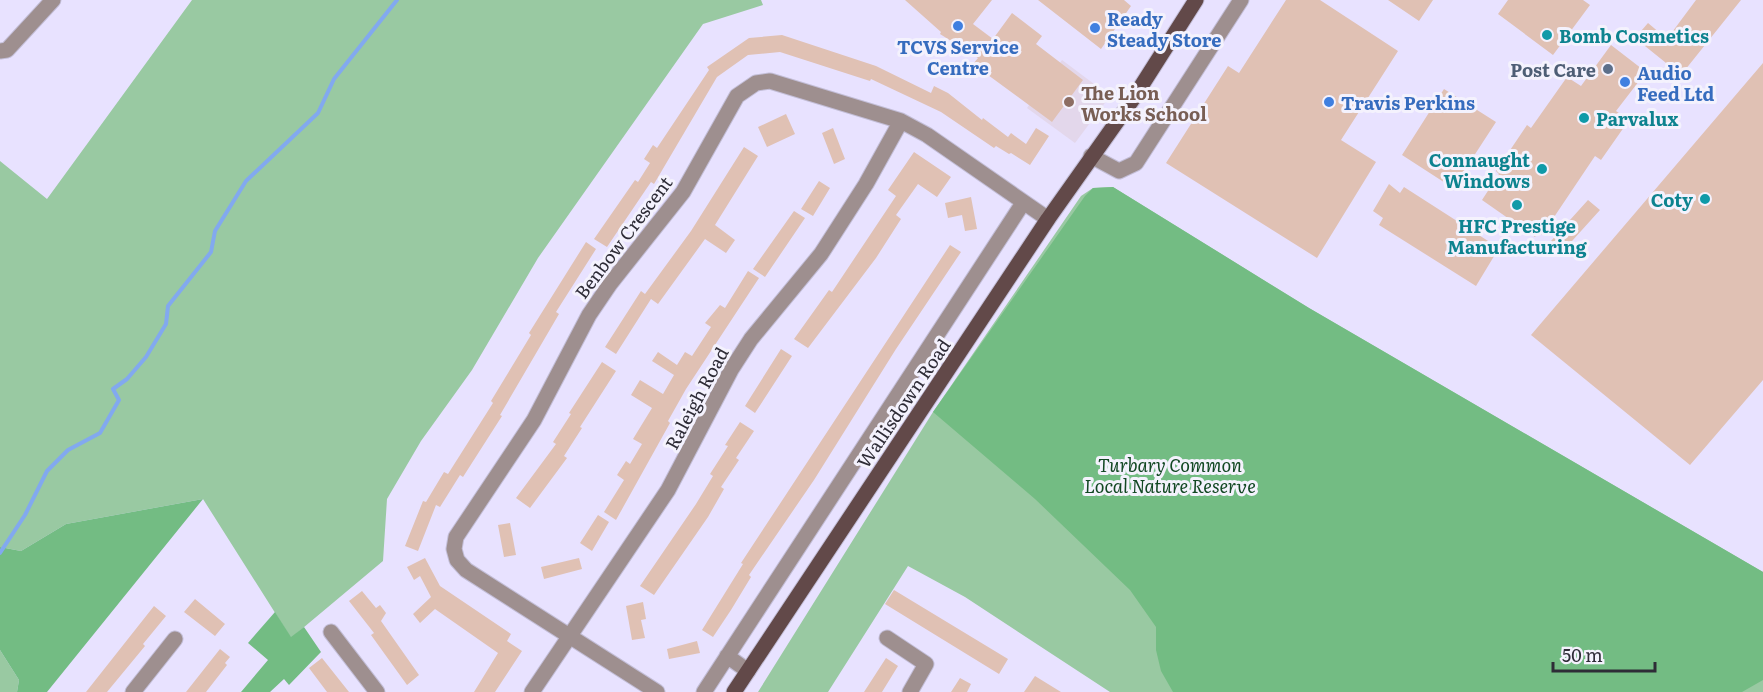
<svg xmlns="http://www.w3.org/2000/svg" width="1763" height="692" viewBox="0 0 1763 692" font-family="Literata,serif">
	<rect width="100%" height="100%" fill="#e8e2ff"/>
	<!-- education -->
	<path fill="#e3d7eb" d="M1062 60 1110 96 1075 143 1027 108Z"/>
	<!-- green -->
	<path fill="#99c9a2" d="M192 0H761L763 5 703 24 538 258 472 370 421 441 387 499 383 561 291 638 203 499 66 524 21 551 0 547V161L47 199Z
		M1113 187 1309 308 1763 572V692H1110L965 597 908 566 828 692H758L933 412 1081 196 1093 188Z
		M0 650 19 680 17 692H0Z"/>
	<!-- forest -->
	<path fill="#73bc83" d="M1113 187 1309 308 1763 572V680L1742 692H1173L1161 671 1156 650V627L1130 590 1035 499 933 412 1085 196 1093 188Z
		M203 499 47 692H17L19 680 0 650V547L21 551 66 524Z
		M275 612 291 637 304 627 321 652 289 685 284 679 270 692H241L268 660 248 643Z"/>
	<g fill="none" stroke-linecap="round" stroke-linejoin="round">
		<!-- stream -->
		<path stroke="#82a9ef" stroke-width="4" d="M0 553 25 515 47 471 68 450 100 433 119 400 113 389 127 379 146 357 166 324 168 306 211 252 215 231 246 181 318 113 334 79 397 0"/>
	</g>
	<!-- building -->
	<path fill="#e0c1b4" d="M905 0H992L973 24 993 39 1012 13 1042 36 1036 44 1083 80 1052 122 973 64 978 58 940 34 941 32Z
		M1038 0H1124L1131 6 1101 49Z
		M1286 0H1320L1398 51 1341 140 1376 162 1317 258 1166 163 1228 66 1239 73Z
		M1388 0H1433L1419 21Z
		M1508 0H1583L1590 5 1553 55 1498 14Z
		M1696 0H1741L1681 75 1635 38 1648 23 1667 39Z
		M782 35 876 66 931 93 934 86 948 93 982 120 983 118 1008 137 1011 133 1026 144 1036 128 1049 136 1030 165 1011 153 1009 154 996 146 994 148 941 112 871 79 870 81 780 52 748 55 717 77 654 184 651 182 607 247 594 239 635 180 638 182 650 163 644 159 653 145 657 148 709 70 707 67 749 38Z
		M1611 45 1646 72 1616 111 1629 120 1601 160 1595 156 1542 235 1538 232 1535 237 1482 200 1499 174 1496 171 1527 125 1531 128 1567 77 1581 86Z
		M1763 63V380L1690 465 1531 335Z
		M1444 89 1496 122 1453 188 1402 155Z
		M786 114 795 134 767 147 758 127Z
		M833 128 845 159 834 164 822 133Z
		M744 147 758 156 715 225 735 240 726 253 705 239 658 304 651 299 616 354 605 347 641 291 645 294 691 231Z
		M914 152 951 177 937 197 918 184 896 215 901 219 876 258 808 348 794 339 829 290 832 292 896 196 888 190Z
		M819 181 830 188 813 216 801 209Z
		M1389 184 1400 193 1404 187 1499 248 1476 286 1379 225 1383 218 1373 211Z
		M971 197 977 229 965 231 962 215 948 218 945 203Z
		M1588 200 1600 210 1563 251 1551 241Z
		M794 211 805 218 765 277 753 269Z
		M586 242 596 249 556 312 559 314 500 415 502 416 463 477 460 475 440 507 436 505 418 551 405 546 423 501 426 502 444 472 448 474 493 403 491 401 531 335 529 333Z
		M950 245 961 252 896 349 814 480 749 575 751 577 731 610 713 637 702 630 743 564 741 563Z
		M748 271 759 278 686 389 668 421 670 423 616 520 604 512 624 480 617 475 626 461 630 464 642 444 633 439 652 408 631 395 640 380 663 394 674 375 652 361 658 352 677 365 685 352 692 356 711 327 705 323 720 305 725 308Z
		M781 349 792 356 755 413 745 406Z
		M602 362 616 371 580 427 582 428 564 456 567 458 530 508 516 498 556 444 553 442 571 414 569 413Z
		M740 422 754 431 736 458 739 460 721 487 724 489 708 517 654 595 640 586 696 504 713 476 710 474 728 446 725 445Z
		M598 515 609 522 592 551 580 543Z
		M510 523 516 555 504 557 498 525Z
		M425 558 440 586 511 634 507 641 522 651 495 692H474L498 653 435 609 420 623 413 614 431 597 420 576 414 580 407 567Z
		M579 558 582 569 544 579 541 567Z
		M894 590 1008 659 999 674 885 604Z
		M362 591 376 608 380 605 386 613 381 621 419 675 407 685 371 635 374 633 349 601Z
		M195 599 225 624 215 636 184 612Z
		M643 602 646 619 641 620 645 638 632 640 626 606Z
		M154 606 166 616 143 644 145 646 107 692H86Z
		M697 641 700 653 669 659 667 649Z
		M220 649 230 657 225 663 227 665 206 692H186Z
		M322 658 349 692H327L309 668Z
		M886 658 898 666 882 692H864Z
		M1035 676 1061 692H1024Z
		M960 678 971 684 967 692H951Z"/>
	<g fill="none" stroke-linecap="round" stroke-linejoin="round">
		<!-- minor casing -->
		<g stroke="#c3bed7" stroke-width="17">
			<path id="minor" d="M0 51 7 50 53 0
				M1091 156 1119 171 1136 163 1241 0
				M331 632 377 692
				M887 638 926 664 910 692
				M727 656 748 671
				M133 692 175 639
				M532 692 668 490 731 370 751 339 821 254 866 184 901 121
				M657 692 466 570 457 560 454 549 456 537 534 420 589 315 610 284 683 192 737 96 756 83 770 81 901 121 927 135 1048 219
				M704 692 1023 203"/>
		</g>
		<!-- primary casing -->
		<g stroke="#c3bed7" stroke-width="17">
			<path id="primary" d="M734 692 1048 219 1133 99 1196 0"/>
		</g>
		<!-- minor -->
		<use href="#minor" stroke="#9e8f8f" stroke-width="15"/>
		<!-- primary -->
		<use href="#primary" stroke="#624949" stroke-width="15"/>
	</g>
	<!-- markers -->
	<g fill="#3f7fe0" stroke="#f4f2fd" stroke-width="2">
		<circle cx="958" cy="26" r="6"/>
		<circle cx="1095" cy="28" r="6"/>
		<circle cx="1625" cy="82" r="6"/>
		<circle cx="1329" cy="102" r="6"/>
	</g>
	<g fill="#0f9aa8" stroke="#f4f2fd" stroke-width="2">
		<circle cx="1547" cy="35" r="6"/>
		<circle cx="1584" cy="118" r="6"/>
		<circle cx="1542" cy="169" r="6"/>
		<circle cx="1705" cy="199" r="6"/>
		<circle cx="1517" cy="205" r="6"/>
	</g>
	<circle fill="#5c6f8a" stroke="#f4f2fd" stroke-width="2" cx="1608" cy="69" r="6"/>
	<circle fill="#8d6e63" stroke="#f4f2fd" stroke-width="2" cx="1069" cy="102" r="6"/>
	<g text-anchor="middle" dominant-baseline="central" stroke-width="6" stroke-linejoin="round" paint-order="stroke">
		<!-- shop labels -->
		<g font-size="18" font-weight="bold" fill="#366cbe" stroke="#f4f2fd" text-anchor="start">
			<text x="1107" y="18">Ready<tspan x="1107" dy="21">Steady Store</tspan></text>
			<text x="958" y="46" text-anchor="middle">TCVS Service<tspan x="958" dy="21">Centre</tspan></text>
			<text x="1637" y="72">Audio<tspan x="1637" dy="21">Feed Ltd</tspan></text>
			<text x="1341" y="102">Travis Perkins</text>
		</g>
		<!-- culture labels -->
		<g font-size="18" font-weight="bold" fill="#0d838f" stroke="#f4f2fd" text-anchor="start">
			<text x="1559" y="35">Bomb Cosmetics</text>
			<text x="1596" y="118">Parvalux</text>
			<text x="1530" y="159" text-anchor="end">Connaught<tspan x="1530" dy="21">Windows</tspan></text>
			<text x="1693" y="199" text-anchor="end">Coty</text>
			<text x="1517" y="225" text-anchor="middle">HFC Prestige<tspan x="1517" dy="21">Manufacturing</tspan></text>
		</g>
		<!-- service labels -->
		<g font-size="18" font-weight="bold" fill="#4e5e75" stroke="#f4f2fd" text-anchor="end">
			<text x="1596" y="69">Post Care</text>
		</g>
		<!-- education labels -->
		<g font-size="18" font-weight="bold" fill="#785e54" stroke="#f4f2fd" text-anchor="start">
			<text x="1081" y="92">The Lion<tspan x="1081" dy="21">Works School</tspan></text>
		</g>
		<!-- street labels -->
		<g font-size="18" fill="#2e2c37" stroke="#f4f2fd">
			<text transform="translate(623 237) rotate(-53)">Benbow Crescent</text>
			<text transform="translate(696 398) rotate(-62)">Raleigh Road</text>
			<text transform="translate(903 403) rotate(-56)">Wallisdown Road</text>
		</g>
		<!-- park labels -->
		<g font-size="18" font-style="italic" fill="#124823" stroke="#f4f2fd">
			<text x="1170" y="464">Turbary Common<tspan x="1170" dy="21">Local Nature Reserve</tspan></text>
		</g>
	</g>
	<!-- scale -->
	<path d="M1553 662v9h102v-9" fill="none" stroke="#2e2c37" stroke-width="3"/>
	<text x="1562" y="662" font-size="18" fill="#2e2c37" stroke="#f4f2fd" stroke-width="4.5" paint-order="stroke">50 m</text>
</svg>
